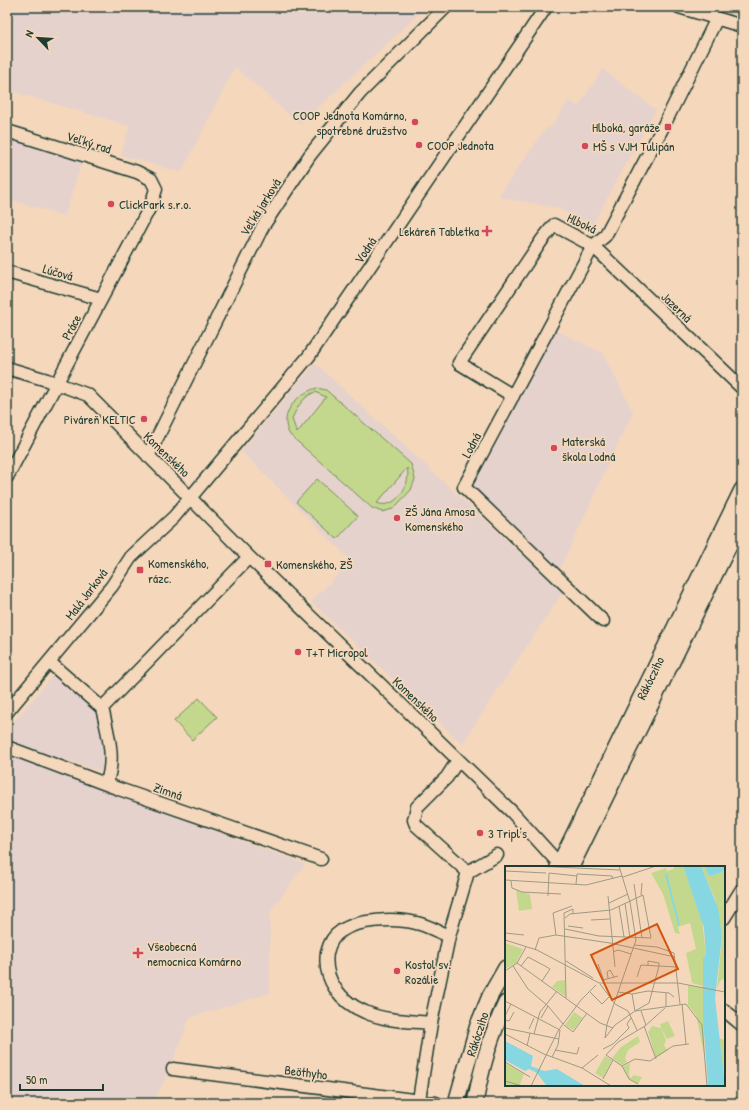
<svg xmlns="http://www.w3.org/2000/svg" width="749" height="1110" viewBox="0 0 749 1110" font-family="'Patrick Hand',sans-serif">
	<rect width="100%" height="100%" fill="#f5d8bb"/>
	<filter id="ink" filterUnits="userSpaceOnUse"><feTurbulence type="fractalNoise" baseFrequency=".025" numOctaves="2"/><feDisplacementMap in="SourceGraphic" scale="8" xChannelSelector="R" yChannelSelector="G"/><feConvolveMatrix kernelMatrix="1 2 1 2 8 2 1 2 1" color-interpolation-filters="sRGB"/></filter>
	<g filter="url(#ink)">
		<!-- built -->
		<path fill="#e6d2cd" d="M7 7H426L300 125 235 67 181 173 121 155 129 126 7 90Z
			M603 69 656 110 592 226 557 208 502 198 499 195 543 132 553 124 569 100 578 106Z
			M7 136 83 158 65 216 7 199Z
			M555 330 603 353 633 412 559 571 472 485Z
			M315 363 563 592 462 744 311 602 351 561 241 451Z
			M56 672 101 711 107 773 7 742V729Z
			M7 754 305 864 270 912V993L190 1018 166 1078 153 1103H7V808L10 804 7 801Z"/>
		<!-- green -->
		<path fill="#c4d88d" stroke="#728a60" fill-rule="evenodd" d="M317 388 326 390 411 464 415 479 411 490 393 509 382 512 372 508 290 435C277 415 297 393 317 388ZM315 392 326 397 297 433 292 419C296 408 304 396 315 392ZM407 468C412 484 395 511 377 503Z
			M317 479 358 516 337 539 296 502Z
			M199 698 217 717 192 740 174 721Z"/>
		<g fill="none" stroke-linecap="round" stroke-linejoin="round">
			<!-- minor casing -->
			<g stroke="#1f3d34" stroke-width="15">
				<path id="minor" d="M679 7 742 26
					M7 131 137 172 151 179 156 189 151 205 7 477
					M7 272 101 299
					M7 368 47 380 88 395 249 557 512 812 562 867
					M513 396 459 363 542 240 554 225 593 246 742 388
					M148 456 263 226 310 155 360 93 446 7
					M603 621 464 487 593 246 605 236 664 125 717 18
					M49 662 102 708
					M7 712 112 586 131 557 174 517 309 356 546 7
					M7 747 119 789 321 859
					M458 760 447 777 417 807 414 820 416 825 468 872
					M106 784C116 759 108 734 102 708L249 557
					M468 872 497 855
					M724 918 742 889
					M724 1010 742 1025
					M431 1023C409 1021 385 1021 365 1012 341 1002 323 980 327 953 329 944 333 936 341 931 358 919 396 918 416 923 427 925 438 932 449 936
					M173 1069 436 1103
					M419 1100 431 1023 449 936 468 872"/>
			</g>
			<!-- major casing -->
			<g stroke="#1f3d34" stroke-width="18">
				<path id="major" d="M558 867 742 490
					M571 867 742 519
					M456 1103 478 1025 490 996 506 968
					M475 1103C481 1069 491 1034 506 1003"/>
			</g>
			<!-- minor -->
			<use href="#minor" stroke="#f5d8bb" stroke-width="12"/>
			<!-- major -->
			<use href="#major" stroke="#f5d8bb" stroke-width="15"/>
		</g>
	</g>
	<!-- markers -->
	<g fill="#d1495b" stroke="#f5d8bb" stroke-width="1.5">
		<circle cx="415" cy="122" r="4"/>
		<rect x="664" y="123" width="8" height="8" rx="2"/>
		<circle cx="419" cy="145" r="4"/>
		<circle cx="585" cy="146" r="4"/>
		<circle cx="111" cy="204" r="4"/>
		<path d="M485 225h4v4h4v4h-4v4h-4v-4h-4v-4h4z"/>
		<circle cx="144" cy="419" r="4"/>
		<circle cx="554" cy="448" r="4"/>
		<circle cx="397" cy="518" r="4"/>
		<rect x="264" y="560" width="8" height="8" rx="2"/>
		<rect x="136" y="566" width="8" height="8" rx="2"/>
		<circle cx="298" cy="652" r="4"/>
		<circle cx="480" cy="833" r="4"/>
		<path d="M136 947h4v4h4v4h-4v4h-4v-4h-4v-4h4z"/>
		<circle cx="397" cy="971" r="4"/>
	</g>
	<g text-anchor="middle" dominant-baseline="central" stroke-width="3.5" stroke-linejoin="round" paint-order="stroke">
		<!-- poi labels -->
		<g font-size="13" fill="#1f3d34" stroke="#f5d8bb" text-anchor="start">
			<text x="407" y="115" text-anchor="end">COOP Jednota Komárno,<tspan x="407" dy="15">spotrebné družstvo</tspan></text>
			<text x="660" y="127" text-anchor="end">Hlboká, garáže</text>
			<text x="427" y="145">COOP Jednota</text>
			<text x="593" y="146">MŠ s VJM Tulipán</text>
			<text x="119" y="204">ClickPark s.r.o.</text>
			<text x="479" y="231" text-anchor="end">Lekáreň Tabletka</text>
			<text x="136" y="419" text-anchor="end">Piváreň KELTIC</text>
			<text x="562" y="441">Materská<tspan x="562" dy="15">škola Lodná</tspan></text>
			<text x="405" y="511">ZŠ Jána Amosa<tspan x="405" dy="15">Komenského</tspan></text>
			<text x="148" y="563">Komenského,<tspan x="148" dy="15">rázc.</tspan></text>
			<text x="276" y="564">Komenského, ZŠ</text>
			<text x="306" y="652">T+T Micropol</text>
			<text x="488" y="833">3 Tripl's</text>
			<text x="147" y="946">Všeobecná<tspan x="147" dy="15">nemocnica Komárno</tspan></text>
			<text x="405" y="964">Kostol sv.<tspan x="405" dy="15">Rozálie</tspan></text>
		</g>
		<!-- street labels -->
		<g font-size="13" fill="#1f3d34" stroke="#f5d8bb">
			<text transform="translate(89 142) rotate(18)">Veľký rad</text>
			<text transform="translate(260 207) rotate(-58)">Veľká jarková</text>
			<text transform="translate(582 223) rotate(25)">Hlboká</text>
			<text transform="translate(365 250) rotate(-56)">Vodná</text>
			<text transform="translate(58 272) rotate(16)">Lúčová</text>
			<text transform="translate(677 307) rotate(44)">Jazerná</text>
			<text transform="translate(71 327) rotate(-62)">Práce</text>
			<text transform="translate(471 445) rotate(-62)">Lodná</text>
			<text transform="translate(167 454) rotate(44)">Komenského</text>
			<text transform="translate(86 594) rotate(-53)">Malá Jarková</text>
			<text transform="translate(650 678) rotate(-64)">Rákócziho</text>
			<text transform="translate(416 699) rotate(44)">Komenského</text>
			<text transform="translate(168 791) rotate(19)">Zimná</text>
			<text transform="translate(477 1034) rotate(-72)">Rákócziho</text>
			<text transform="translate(306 1072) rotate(7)">Beöthyho</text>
		</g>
	</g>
	<!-- overview -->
	<g transform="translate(505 866)">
		<rect width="220" height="220" fill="#f5d8bb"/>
		<path d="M169 0H178L197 53 201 89 198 92 200 121 187 117 181 87 191 83 185 57 173 61 175 68 170 67 158 28 146 7 161 2 162 5 169 3ZM196 0H200L203 9 206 10 219 5 220 2V112L215 115 212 123 217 70 210 33ZM11 24 25 28 27 43 14 45ZM0 77 18 83 11 97 0 103ZM60 114V130L47 121 52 115ZM183 119 200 122 199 188 191 149 183 139ZM69 146 78 152 68 164 60 159ZM163 155 170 170 162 173 156 162 161 174 159 180 163 184 151 192 143 166 147 160 156 162 155 158ZM133 170 135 176 123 184 120 192 122 196 117 199 107 192 116 181ZM214 172 220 174V212L217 201ZM100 190 107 194 98 212 90 207ZM128 195 125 197 124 209 126 212 129 209 137 211 133 218 124 212 118 201ZM0 197 19 208 15 218 17 220H0Z" fill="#c4d88d"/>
		<path d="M178 0H196L213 42 217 70 210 132 220 220H203L198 153V92L201 89 199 62ZM200 0H220V2L219 5 206 10 203 9ZM0 175 28 190 26 200 39 205 52 203 80 220 41 219 32 207 24 203 20 205 0 194Z" fill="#87d7e2"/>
		<path fill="none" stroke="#87d7e2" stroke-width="2" d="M161 8 174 59"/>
		<path fill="none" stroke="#9f9a85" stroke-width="1" d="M28 0 115 4M0 5 41 7M118 11 151 0M0 14 81 19 117 10M6 15 7 22 17 26 56 28M71 18 72 8 107 10 108 13M129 18 137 72M136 29 137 17M43 30 44 7 72 10M103 30 110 101M104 37 123 28M120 37 125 72M114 40 119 71M60 52 65 48 106 44 138 29 146 72 94 70 60 63M86 54 105 53M63 60 78 62M0 67 19 69M51 69 48 47 67 40M0 74 32 84 94 117M129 79 152 81 169 87 175 138M30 84 34 72 51 69 105 77 170 91M108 86 113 84 126 88M61 95 88 112M12 97 95 157 108 162M93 98 99 115M8 100 23 123 43 140 58 158M16 100 23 91 40 100 45 103 37 115M143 100V95L154 97V100M0 105 12 97 21 81M132 111 136 99 171 101M103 112 102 106 105 104 109 111M98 114 113 110M94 117H173L220 126M95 118 110 138 123 145 132 164M85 126 97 138 104 131M113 126 127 128 143 125 164 127 169 131M161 127V141M127 128 130 145 144 137 154 100M61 132 59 47 68 43V48M0 135 55 164 53 179 47 191M177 138 181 178M136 145 141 159M0 150 6 138M36 152 43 140M0 154 4 155 9 146M59 159 68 166 82 147M139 160 151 193M0 162 54 173M24 163 29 152M0 168 39 188 77 202 106 220M29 168 35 146 52 125M100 172 110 159 130 145 181 138 197 159 202 220M100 172 102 158 131 74 125 36 114 0M22 180 25 167M98 183 108 178 124 162 122 158 126 152M50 184 72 188 74 181M0 196 25 211M117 200 130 193 145 195 168 180 184 178M77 202 93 189M98 213 108 194M0 215 17 220M133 218 124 213 117 200 101 189 113 176 140 160 160 142M26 220 53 165 76 134 91 119"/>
		<path fill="#d45610" fill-opacity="0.15" stroke="#d45610" stroke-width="2" d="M152 58 173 103 107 134 86 89Z"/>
		<rect width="220" height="220" fill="none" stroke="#1f3d34" stroke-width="2"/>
	</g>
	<!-- margin -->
	<rect width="749" height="1110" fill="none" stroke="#f5d8bb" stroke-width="24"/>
	<rect x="12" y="12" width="725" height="1086" fill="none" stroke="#1f3d34" stroke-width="1.5" filter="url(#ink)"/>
	<!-- north arrow -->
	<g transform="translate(38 38) rotate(295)" stroke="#f5d8bb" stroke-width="3" paint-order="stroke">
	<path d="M0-3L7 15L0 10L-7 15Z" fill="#1f3d34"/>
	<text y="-6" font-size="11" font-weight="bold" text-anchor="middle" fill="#1f3d34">N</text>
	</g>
	<!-- scale -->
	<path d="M20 1084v6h83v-6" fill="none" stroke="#1f3d34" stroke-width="2"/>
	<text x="26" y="1084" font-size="12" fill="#1f3d34" stroke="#f5d8bb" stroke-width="3" paint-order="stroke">50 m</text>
</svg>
